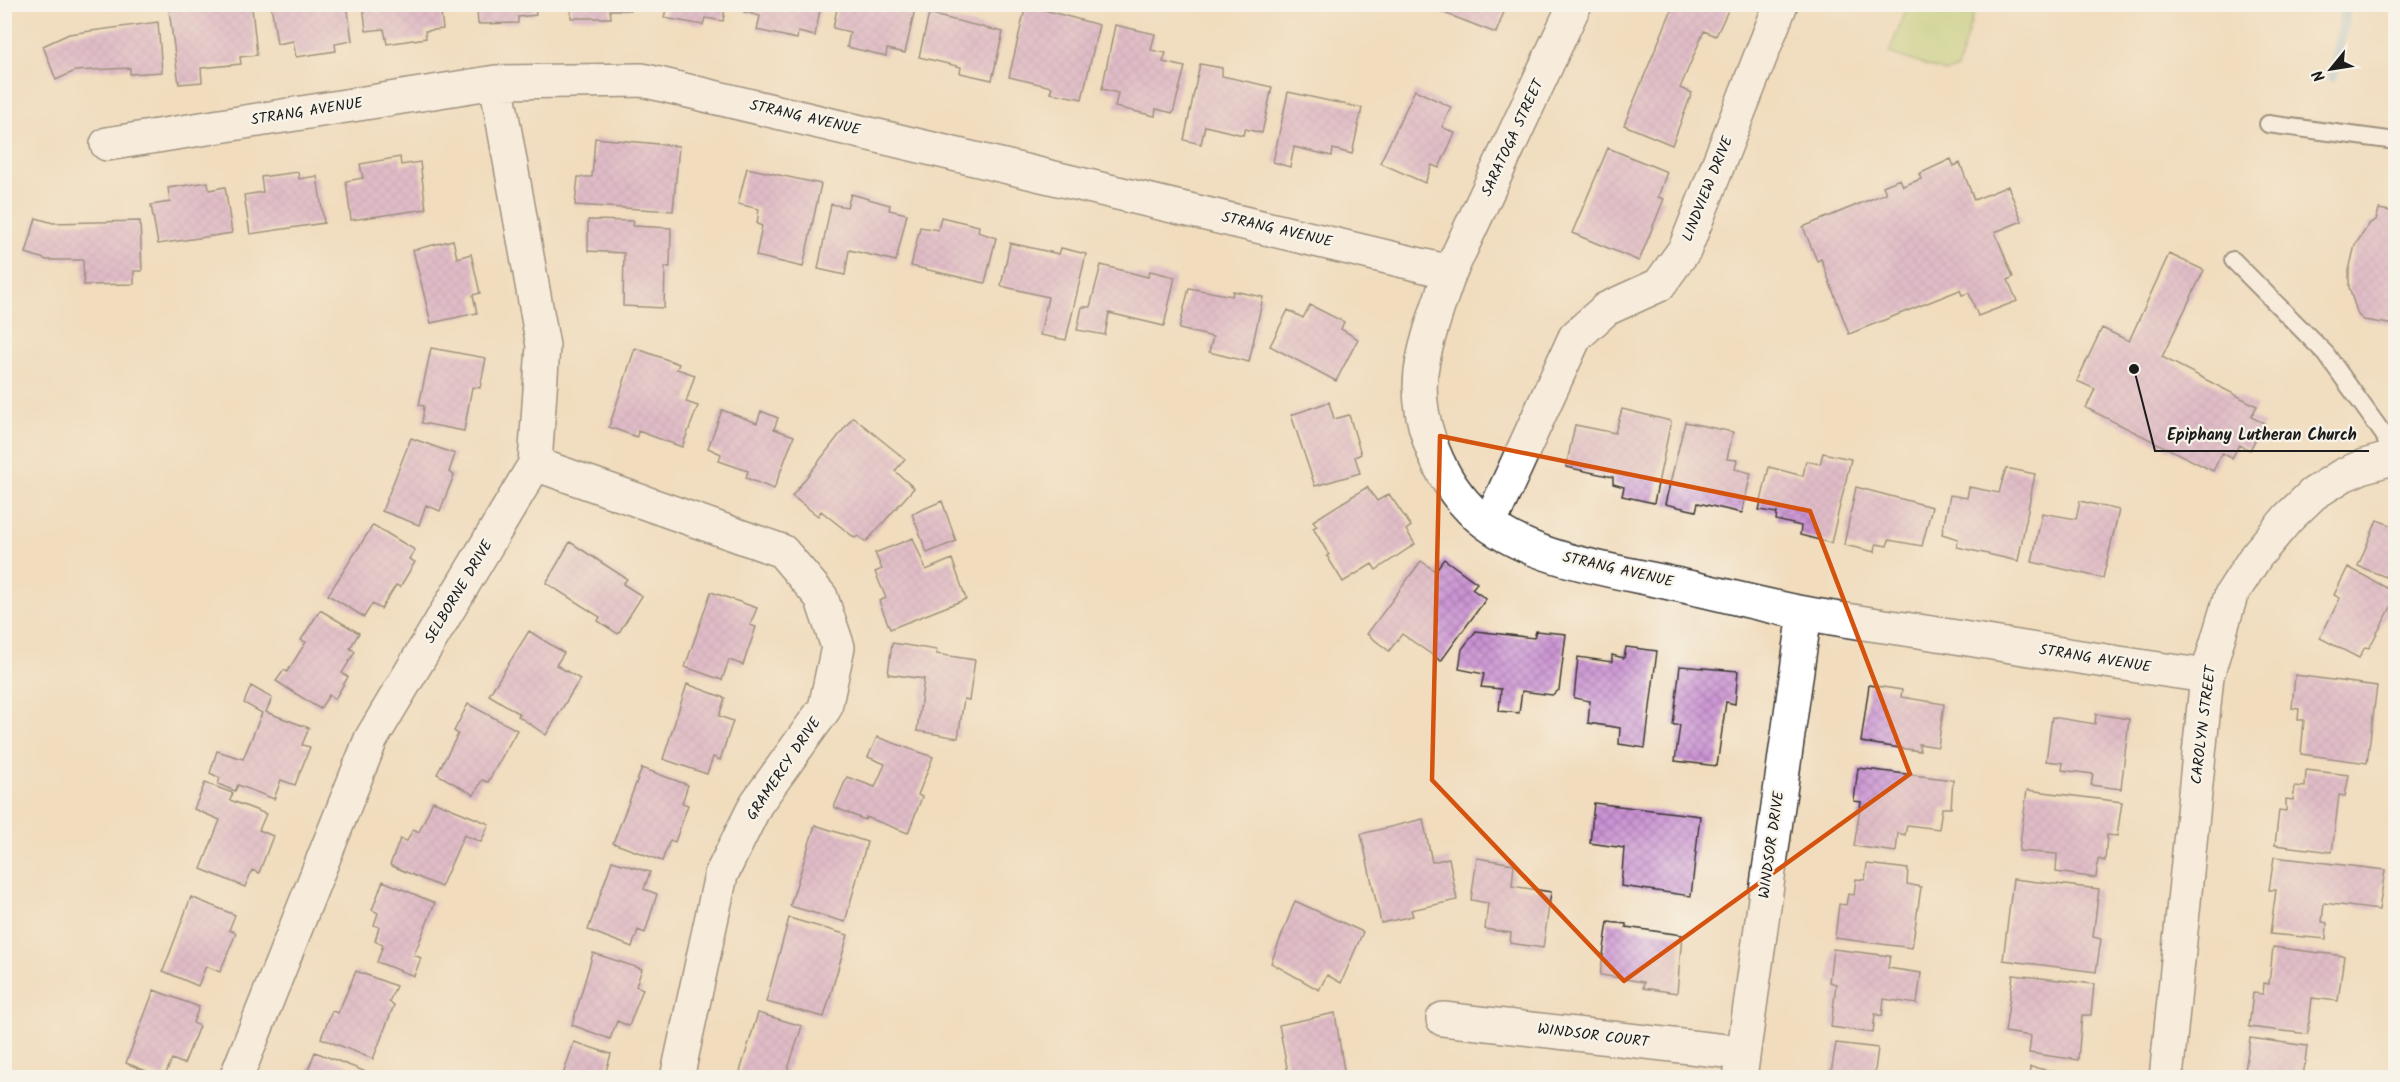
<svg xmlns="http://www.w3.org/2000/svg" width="2400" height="1082" viewBox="0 0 2400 1082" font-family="Kalam,sans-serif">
	<defs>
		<pattern id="building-cross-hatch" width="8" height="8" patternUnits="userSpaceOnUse" patternTransform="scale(1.5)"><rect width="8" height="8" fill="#cb93d4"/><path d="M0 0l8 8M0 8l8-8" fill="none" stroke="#a477ab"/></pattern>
	</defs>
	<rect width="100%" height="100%" fill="#f7f3e8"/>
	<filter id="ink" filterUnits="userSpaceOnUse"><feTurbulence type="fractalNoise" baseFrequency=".0167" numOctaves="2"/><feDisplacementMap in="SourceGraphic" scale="12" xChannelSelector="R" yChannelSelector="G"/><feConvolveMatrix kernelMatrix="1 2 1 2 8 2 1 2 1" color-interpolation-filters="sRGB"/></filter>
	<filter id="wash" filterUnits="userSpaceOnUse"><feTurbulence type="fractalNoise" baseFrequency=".008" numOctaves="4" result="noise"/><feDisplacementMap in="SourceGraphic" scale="24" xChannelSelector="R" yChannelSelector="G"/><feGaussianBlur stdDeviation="1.35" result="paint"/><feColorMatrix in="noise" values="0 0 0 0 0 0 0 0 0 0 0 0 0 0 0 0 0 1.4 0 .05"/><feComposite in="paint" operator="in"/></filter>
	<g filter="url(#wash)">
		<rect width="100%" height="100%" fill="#f1dcbd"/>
		<!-- park -->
		<path fill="#b2d076" stroke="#677649" stroke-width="1.5" d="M1908 5H1970L1975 9 1957 69 1945 72 1889 53Z"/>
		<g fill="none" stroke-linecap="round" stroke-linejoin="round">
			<!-- stream -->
			<path stroke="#6eb4e5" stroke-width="10" d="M2333 77 2347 4"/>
		</g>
		<g id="blocks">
			<!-- building -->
			<path fill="url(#building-cross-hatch)" d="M186 4H241L242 10 252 8 257 55 240 57 241 64 201 68 202 82 179 84 169 10 187 8Z
				M271 4H347L352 41 335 44 336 51 296 57 293 41 277 44Z
				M363 4H440L443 29 425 31 426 38 387 44 384 29 366 31Z
				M461 4H535L536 15 518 17V23L478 24 477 10H461Z
				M571 4H630V10H610L611 18H571Z
				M667 4H726L723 21 705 18 703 25 664 18Z
				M838 4H898L915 9 905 53 887 49 886 56 847 47 850 32 833 28Z
				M1421 4H1507L1496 33Z
				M1674 4H1731L1716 36 1704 31 1680 88 1692 93 1672 145 1624 125Z
				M2282 4H2312L2311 10Z
				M746 5H821L815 36 798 32 797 39 757 30 760 16 744 12Z
				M1026 5 1099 25 1082 99 1050 93 1052 87 1009 77Z
				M929 14 1003 32 992 80 960 73 961 67 919 57Z
				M158 22 162 72 130 74V68L75 71 56 80 43 46 69 34Z
				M1115 25 1155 34 1151 50 1166 53 1163 62 1185 67 1173 113 1156 109 1155 116 1115 107 1118 93 1102 89Z
				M1200 64 1222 68V76L1272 87 1262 133 1245 129 1243 135 1205 126 1201 144 1184 140Z
				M1415 90 1451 107 1442 127 1455 133 1439 168 1432 165 1425 183 1380 163Z
				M1288 92 1362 108 1352 154 1333 149 1332 156 1294 147 1290 167 1273 162Z
				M595 138 679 146 673 211 575 205 578 177H592Z
				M1608 148 1667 172 1658 197 1664 199 1639 261 1572 233Z
				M400 157 401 165 420 162 426 209 351 220 346 181 363 178 360 164Z
				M1951 159 1954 166 1960 163 1974 200 2008 186 2022 221 1995 232 2013 277 2008 280 2017 301 1978 316 1969 293 1962 295 1960 290 1849 334 1821 259 1817 261 1803 227 1886 193 1883 186 1900 179 1903 186 1921 179 1919 174Z
				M747 168 821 184 803 267 756 256 762 226 757 224 759 209 738 204Z
				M298 172 299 179 317 176 324 223 250 234 244 195 263 192 261 177Z
				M208 182 209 190 225 187 232 233 158 244 151 205 170 202 168 188Z
				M851 194 890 205 889 210 907 214 896 261 849 250 845 275 818 269 831 204 847 207Z
				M2379 209 2396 212V325L2364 320 2358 315 2349 288V270L2355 245 2370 223 2376 220Z
				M941 217 979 226 978 232 996 238 985 283 911 266 920 227 938 230Z
				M36 218 53 223 140 221 142 271H134V284L84 285 83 260H47L26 253Z
				M588 220 634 221 633 226 671 228 670 267H665L664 308 623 306 624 253 588 251Z
				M453 240 457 258 471 254 480 293 473 295 477 313 431 323 413 250Z
				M1010 243 1059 254 1061 248 1086 254 1066 340 1040 335 1048 297 1001 286Z
				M2169 254 2204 270 2162 357 2257 406 2251 417 2264 423 2250 450 2239 445 2232 458 2222 453 2213 471 2086 408 2095 389 2077 381 2102 328 2129 341Z
				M1101 265 1148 277 1150 271 1175 277 1164 326 1109 313 1105 335 1077 330 1082 307H1090Z
				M1189 288 1232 296 1233 291 1263 297 1249 362 1209 352 1213 337 1179 329Z
				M1310 305 1344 322 1341 329 1358 339 1336 381 1270 346 1288 310 1303 318Z
				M431 348 486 358 480 388 472 387 464 431 422 423 424 406 419 405Z
				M635 348 679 364 677 369 695 375 686 402 698 406 682 447 638 431 637 437 609 427Z
				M1329 402 1334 419 1349 415 1361 454 1355 457 1360 473 1315 486 1291 415Z
				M1622 409 1671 421 1654 503 1622 496 1624 487 1613 484V477L1566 467 1575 425 1615 433Z
				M722 410 757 423 761 411 778 418 774 429 794 436 774 489 746 478 748 471 719 461 721 454 708 448Z
				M853 417 905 459 895 471 914 488 866 542 858 536 855 538 821 511 818 516 792 496Z
				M1685 422 1733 432 1727 459 1737 460 1735 469 1751 473 1742 513 1698 503 1696 511 1665 504Z
				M411 438 455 454 449 472 454 475 440 511 426 505 419 525 382 511Z
				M1823 453 1851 459 1831 543 1800 535 1801 526 1776 520 1777 513 1759 510 1769 467 1803 476 1806 461 1820 464Z
				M2006 468 2035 474 2018 561 1957 547 1958 539 1942 534 1950 495 1967 498 1969 487 1999 493Z
				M1367 487 1377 501 1389 494 1411 526 1406 530 1415 544 1376 570 1372 564 1343 582 1327 556 1329 555 1313 528 1317 526 1313 521Z
				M1856 487 1932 507 1922 546 1889 540 1887 546 1876 544 1875 552 1844 545Z
				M942 501 956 541 927 553 912 514Z
				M2080 501 2119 510 2103 578 2032 562 2042 513 2076 519Z
				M2377 520 2396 527V581L2358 566Z
				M373 525 415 550 409 559 415 562 400 587 396 585 381 609 372 604 364 617 328 595Z
				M913 538 926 570 952 559 966 599 890 629 879 601 886 598 875 572 882 569 875 553Z
				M570 542 627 579 623 584 642 596 618 634 598 621 600 617 546 583Z
				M1444 559 1477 583 1472 589 1486 599 1441 661 1402 634 1389 651 1367 634 1421 561 1435 571Z
				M2348 567 2396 593V598L2369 648 2365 647 2359 658 2320 638 2340 598 2334 595Z
				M711 592 757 608 750 625 756 627 743 665 729 660 722 680 685 667Z
				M320 610 359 633 350 648 355 652 342 673 348 677 335 699 329 695 320 709 276 681 284 670 287 672 306 642 301 640Z
				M529 631 564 653 556 665 580 679 546 735 518 716 520 714 489 695Z
				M1476 631 1534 638 1536 631 1566 634 1559 690 1552 695 1522 691 1519 713 1499 711 1501 689 1481 687 1484 674 1459 669 1462 649Z
				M892 643 937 650 936 654 975 660 969 700 964 699 958 738 917 731 924 679 888 674Z
				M1626 647 1657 651 1645 748 1619 744 1620 728 1588 723 1590 701 1574 698 1578 657 1612 662V655L1624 658Z
				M1680 666 1738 671 1735 704 1726 702 1717 766 1675 761 1680 725H1673Z
				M2295 675 2377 686 2367 763 2301 754 2304 720H2298L2299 709 2292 708Z
				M687 684 725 698 719 716 733 721 720 760 713 757 707 774 663 759Z
				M1869 685 1902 690 1901 697 1944 704 1938 747 1919 744 1920 751 1861 742Z
				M251 686 272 698 266 712 309 728 302 745 310 747 295 785 281 780 274 799 238 785 235 791 218 784 220 778 210 773 217 751 243 759 262 713 244 703Z
				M468 704 517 730 488 782 482 780 474 795 437 774 458 734 454 731Z
				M2096 714 2129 719 2121 789 2091 785 2093 774 2062 770 2063 763 2046 761 2052 717 2095 724Z
				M877 737 933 757 918 795 922 797 908 833 866 817 865 820 834 807 847 777 875 787 885 764 868 757Z
				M642 768 688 785 682 803 688 805 675 842 670 840 662 861 613 843Z
				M1858 768 1953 780 1951 808H1942L1939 829 1907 825 1905 835 1898 833 1896 852 1854 846 1861 802 1854 801Z
				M2306 770 2349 775 2345 796 2339 795 2332 852 2275 845 2279 810 2286 811V799L2293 800 2295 786 2305 787Z
				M205 783 233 793 230 800 266 814 259 830 273 836 259 873 252 870 245 887 201 869 220 820 194 809Z
				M2027 790 2122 802 2117 836 2107 835 2105 861 2098 859 2096 878 2056 872 2057 854 2019 851Z
				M433 801 489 824 481 842 464 835 441 887 390 865 400 839 407 841 413 829 419 832Z
				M1594 803 1700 816 1691 896 1621 886 1624 848 1590 843Z
				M1423 819 1432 862 1449 858 1457 900 1411 910 1413 916 1381 923 1361 834Z
				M815 825 867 842 845 922 790 906Z
				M2274 857 2385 870 2379 910 2324 903 2322 922 2327 923 2326 939 2270 934 2276 890H2269Z
				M1477 858 1514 864 1512 886 1551 892 1543 948 1510 943 1511 933 1485 929 1488 903 1471 900Z
				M612 861 650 872 644 889 657 894 645 933 638 930 632 947 588 930Z
				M1867 864 1908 869 1907 884 1921 887 1912 948 1835 938 1839 904 1846 905 1848 894 1854 895 1856 879 1865 880Z
				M2013 879 2099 889 2093 937 2101 939 2096 972 2003 960Z
				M383 881 435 903 414 955 421 958 414 976 377 962 383 945 375 941 379 927 374 925 378 913 372 910Z
				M191 897 235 915 229 930 236 933 220 972 206 966 198 986 163 971Z
				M1295 901 1363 932 1341 983 1327 975 1319 990 1271 963Z
				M789 918 848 935 824 1017 766 1002Z
				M1608 922 1626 924V927L1682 935 1677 993 1643 988 1644 982 1600 975Z
				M2273 947 2344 956 2338 1001 2312 998 2308 1034 2249 1027 2253 993 2263 994 2264 983 2269 984Z
				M1833 949 1890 956 1888 968 1921 973 1917 1004 1884 999 1882 1016 1875 1014 1873 1033 1831 1027 1836 984 1829 982Z
				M593 953 642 969 636 986 643 989 629 1026 617 1021 610 1039 572 1025Z
				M356 971 396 986 389 1002 394 1005 373 1059 321 1038 332 1011 338 1013Z
				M2013 975 2094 984 2091 1015H2082L2078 1060 2029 1053 2031 1036 2005 1032Z
				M154 990 199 1007 193 1023 199 1026 184 1064 172 1059 164 1078 126 1063Z
				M758 1013 802 1026 785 1078H738Z
				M1335 1013 1344 1071 1334 1073 1335 1078H1289L1279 1025Z
				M2250 1038 2307 1046 2303 1078H2251V1072L2245 1071Z
				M574 1042 611 1054 606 1071 619 1076V1078H562Z
				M1836 1043 1878 1048 1874 1078H1830Z
				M315 1052 379 1077V1078H305Z
				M2030 1067 2073 1074 2072 1078H2029Z"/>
		</g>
	</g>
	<g filter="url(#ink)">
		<use href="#blocks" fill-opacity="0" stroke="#3c3934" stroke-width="1.5"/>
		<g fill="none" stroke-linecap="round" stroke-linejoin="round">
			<!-- service casing -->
			<g stroke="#3c3934" stroke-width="20">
				<path id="service" d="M2268 124 2396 141
					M2233 260 2326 354 2384 435 2392 457"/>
			</g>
			<!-- minor casing -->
			<g stroke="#3c3934" stroke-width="36">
				<path id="minor" d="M1575 4 1450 272C1440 301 1429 330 1423 360 1412 410 1435 474 1471 510 1523 561 1611 569 1679 585 1721 594 1762 605 1804 613 1852 622 1901 628 1950 636 2035 650 2121 664 2207 676
					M107 144 496 82 642 80 1450 272
					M535 464 782 551 821 597 838 647 825 708 756 804 721 875 677 1078
					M1489 525 1575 337 1606 309 1659 285 1685 249 1781 4
					M1443 1019 1743 1053
					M236 1078 371 739 535 464 543 346 496 82
					M1740 1078 1805 613
					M2166 1078 2207 676 2231 595 2256 556 2288 518 2313 494 2343 475 2364 466 2396 457"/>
			</g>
			<!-- service -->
			<use href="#service" stroke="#fff" stroke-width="16"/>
			<!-- minor -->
			<use href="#minor" stroke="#fff" stroke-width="33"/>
		</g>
	</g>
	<!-- marked area -->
	<path d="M0 0H2400V1082H0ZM1440 436 1810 511 1910 774 1624 981 1432 780Z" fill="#f1dcbd" fill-opacity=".55" fill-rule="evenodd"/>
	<path fill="none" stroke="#d4530e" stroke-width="4.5" stroke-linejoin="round" d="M1440 436 1810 511 1910 774 1624 981 1432 780Z"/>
	<g text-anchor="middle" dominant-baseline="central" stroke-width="4.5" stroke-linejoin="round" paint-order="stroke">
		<!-- street labels -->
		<g font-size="15" fill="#1c1c1c" stroke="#f7f3e8">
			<text transform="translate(307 112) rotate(-9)">STRANG AVENUE</text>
			<text transform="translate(805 118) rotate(13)">STRANG AVENUE</text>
			<text transform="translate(1513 138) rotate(-65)">SARATOGA STREET</text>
			<text transform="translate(1708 189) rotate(-68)">LINDVIEW DRIVE</text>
			<text transform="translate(1277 230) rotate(13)">STRANG AVENUE</text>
			<text transform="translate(1618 570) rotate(13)">STRANG AVENUE</text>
			<text transform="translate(459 592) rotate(-59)">SELBORNE DRIVE</text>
			<text transform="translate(2095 659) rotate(9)">STRANG AVENUE</text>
			<text transform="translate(2204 725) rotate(-83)">CAROLYN STREET</text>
			<text transform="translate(784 769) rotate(-56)">GRAMERCY DRIVE</text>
			<text transform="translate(1772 845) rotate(-82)">WINDSOR DRIVE</text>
			<text transform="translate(1593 1036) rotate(7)">WINDSOR COURT</text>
		</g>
	</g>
	<!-- callouts -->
	<path fill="none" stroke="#1c1c1c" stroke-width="2" d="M2134 369L2155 451H2369"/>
	<circle fill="#1c1c1c" stroke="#f7f3e8" stroke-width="2" cx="2134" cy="369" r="6"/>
	<g font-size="16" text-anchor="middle" font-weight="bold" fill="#1c1c1c" stroke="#f7f3e8" stroke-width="4.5" stroke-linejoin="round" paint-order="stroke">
		<text x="2262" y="440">Epiphany Lutheran Church</text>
	</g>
	<!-- margin -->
	<rect width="2400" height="1082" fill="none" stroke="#f7f3e8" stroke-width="24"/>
	<!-- north arrow -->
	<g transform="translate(2331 69) rotate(240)" stroke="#f7f3e8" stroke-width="4.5" paint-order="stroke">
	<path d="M0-4.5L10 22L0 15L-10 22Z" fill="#1c1c1c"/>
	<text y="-9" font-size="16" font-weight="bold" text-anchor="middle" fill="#1c1c1c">N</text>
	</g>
</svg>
